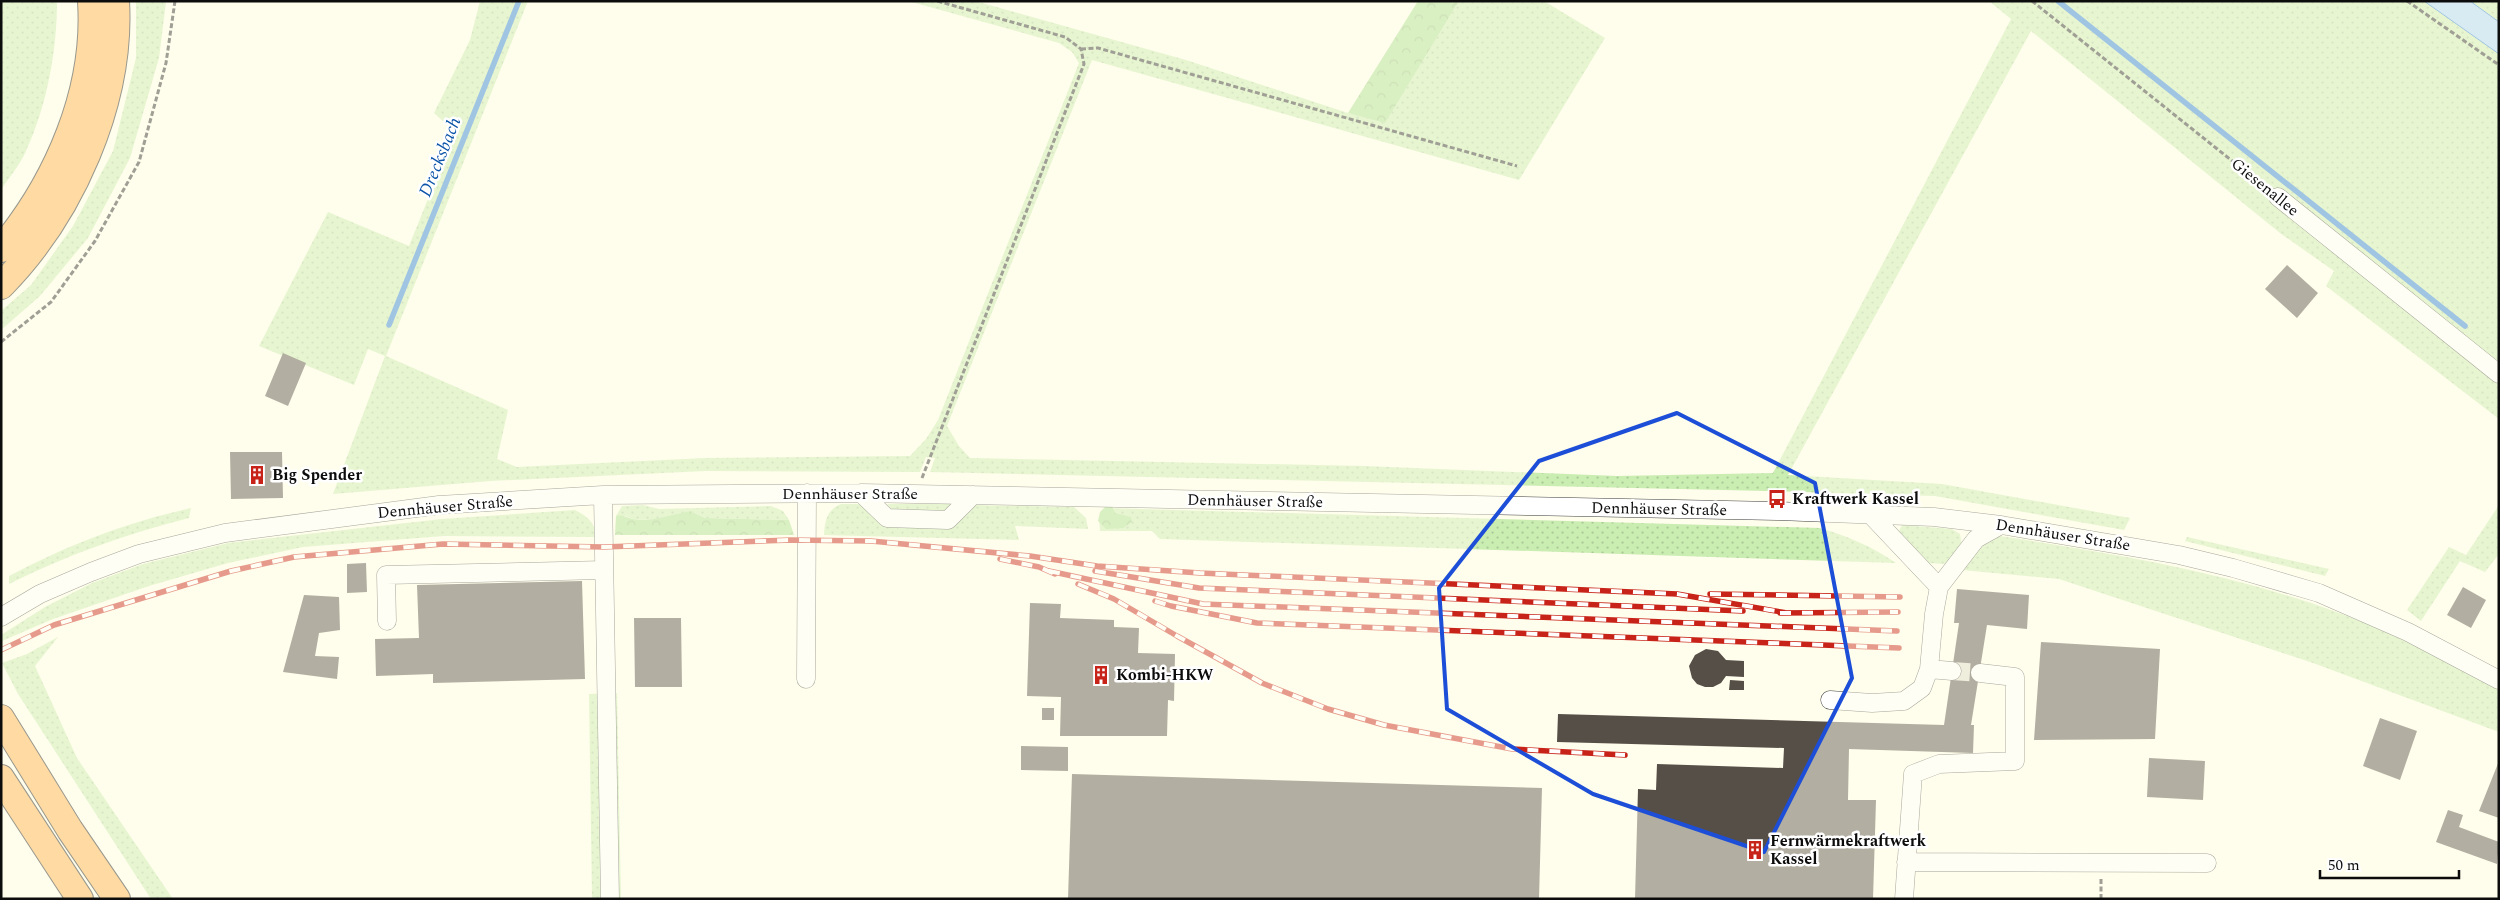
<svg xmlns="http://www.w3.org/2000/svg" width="2500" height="900" viewBox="0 0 2500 900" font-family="Spectral,serif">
	<defs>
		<pattern id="grass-dots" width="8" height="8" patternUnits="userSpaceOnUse" patternTransform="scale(1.25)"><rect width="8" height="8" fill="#caedb2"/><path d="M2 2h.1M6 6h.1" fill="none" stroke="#acca98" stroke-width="1.8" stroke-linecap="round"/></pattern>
		<pattern id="forest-crowns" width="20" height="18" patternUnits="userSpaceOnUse" patternTransform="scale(1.25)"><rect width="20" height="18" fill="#abdf90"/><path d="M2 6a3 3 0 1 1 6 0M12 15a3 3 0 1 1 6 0" fill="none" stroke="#92be7b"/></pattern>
	</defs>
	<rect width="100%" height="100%" fill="#fffdeb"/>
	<!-- grass -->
	<path fill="url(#grass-dots)" d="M1 1H57C57 51 47 105 26 151 20 165 9 177 1 190Z
		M136 1 166 2 159 58 130 158 88 238 40 296 1 330V311L31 285 73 226 113 151 136 58Z
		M480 1H528L386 356 508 410 497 459 517 467 706 458 910 456 926 439 938 420 1079 63 1072 52 1059 43 908 1H975L1186 60 1348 113 1385 122 1459 1H1544L1605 38 1519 180 1092 60 947 426 959 446 970 458 1364 466 1617 476 1773 473 2011 19 1989 1H2499V419L2326 286 2334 271 2280 233 2031 31 1788 475 1942 484 2130 518 2124 530 1935 496 1767 491 930 472 935 458 926 457 920 472 705 471 490 481 333 494 385 356 368 349 354 385 259 346 328 212 409 246 455 132 434 113 470 40Z
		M841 504H859L886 525 973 505 1074 507 1086 518 1088 529 1015 526 1019 540 824 535C825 520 827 510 841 504Z
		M887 504H952L942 515H897Z
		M643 505 659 509 771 506 783 511 789 520 705 518 690 511 665 519 635 520 626 516H616L622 506Z
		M2499 505V554L2485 572 2460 561 2421 621 2407 610 2449 547 2466 555Z
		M191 508 189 518C126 534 67 555 9 584V576C70 544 125 523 191 508Z
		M1105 508 1819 528C1846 535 1873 547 1896 563L1160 539 1152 531H1100L1099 518Z
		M575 510C588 517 595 522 596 537L444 536 303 547 228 563 149 586 53 619 2 641 1 635 45 607 92 583 143 564 228 543 442 519Z
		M1902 525 1952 529 1960 534 1962 547 1945 564 1927 563 1897 535Z
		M2000 536C2106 552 2213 570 2314 604 2374 624 2445 658 2499 690V732L2313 663 2059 579 1962 570 1983 545Z
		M2187 537 2329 569 2325 576 2185 541Z
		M58 637 35 666 77 758 173 899H151L18 694 2 663 27 654Z
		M617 693 621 899H592L589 694Z"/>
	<!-- forest -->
	<path fill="url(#forest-crowns)" d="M1418 1H1459L1385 123 1348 113Z
		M1106 506H1112L1115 513 1131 517 1132 522 1123 528 1106 529 1098 521 1100 512Z
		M690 511 705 518 789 520 794 535H615L616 516C625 514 630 520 639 520 657 520 672 515 690 511Z"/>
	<!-- water -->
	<path fill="#abd5fb" stroke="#2c81d9" d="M2424 1H2470L2499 22V54Z"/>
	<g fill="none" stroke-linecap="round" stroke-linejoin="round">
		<!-- stream -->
		<path stroke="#2c81d9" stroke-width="5.5" d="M2058 1 2465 326
			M389 325 519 1"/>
	</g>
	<!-- building -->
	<path fill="#564f48" d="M2287 265 2318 293 2297 318 2265 289Z
		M283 353 306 363 288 406 265 396Z
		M230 452H282L283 498 231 499Z
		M366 563 367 592 347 593V564Z
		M582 581 585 679 433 683V674L376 676 375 639 419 638 417 585Z
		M2463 587 2486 600 2471 628 2447 615Z
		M1957 589 2029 595 2027 629 1987 625 1971 725H1974L1973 753 1849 749 1848 800H1876L1873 899H1635L1638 789 1656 790 1657 764 1783 768 1784 748 1557 742 1558 714 1944 725 1959 623H1954Z
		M304 595 339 597 340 630 319 633 315 656 339 657 337 679 283 672Z
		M1030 603 1061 604 1060 618 1114 620V627L1139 628 1138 653 1175 654 1174 701 1168 700 1167 736H1060L1061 697 1027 696Z
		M634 618H681L682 687H635Z
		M2041 642 2160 649 2155 739 2034 740Z
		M1706 649 1718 651 1726 660 1744 661V677L1726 676 1721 683 1713 687H1705L1697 684 1692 678 1689 666 1695 655Z
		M1730 680 1744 681V690H1729Z
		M1042 708H1054V720H1042Z
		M2380 718 2417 731 2400 780 2363 766Z
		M1021 746 1068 747V771L1021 770Z
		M2149 758 2205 761 2203 800 2147 797Z
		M2499 761V818L2479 811Z
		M1072 774 1542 788 1539 899H1068Z
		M2448 810 2463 815 2459 827 2499 842 2497 864 2436 842Z"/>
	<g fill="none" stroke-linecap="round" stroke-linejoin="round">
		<!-- minor-tunnel -->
		<path stroke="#dbd9ca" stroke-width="18" stroke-dasharray="18 9" stroke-linecap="butt" d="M1952 671 1980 673"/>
		<!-- minor casing -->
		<g stroke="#3f3f3f" stroke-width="19">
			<path id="minor" d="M2278 197 2499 374
				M861 493 887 518 948 520 973 495
				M603 495 610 899
				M1870 514 1939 587
				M1 617 40 594 91 572 139 554 225 533 439 505 603 495 861 493 1777 511 1934 517 2001 525 2179 555 2233 568 2319 593 2408 632 2499 680
				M387 621 386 575 604 570
				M1929 669 1952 671
				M806 679 807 493
				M1830 700 1872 703 1904 701 1922 688 1929 669 1934 614 1939 587 1976 539 2001 525
				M1906 862 2207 863
				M1904 899 1913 774 1939 764 2015 761V677L1980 673"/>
		</g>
		<!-- highway casing -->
		<g stroke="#1d1d1d" stroke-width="28">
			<path id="highway" d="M1 249C57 182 97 91 91 1
				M1 286C71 215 122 102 116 1
				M1 718 70 830 117 899
				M1 778 80 899"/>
		</g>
		<!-- path -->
		<path stroke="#2e2e2e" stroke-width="3" stroke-dasharray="5 2.5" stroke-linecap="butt" d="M2032 1 2266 188
			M2407 1 2499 65
			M1081 49 1098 48 1517 166
			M1 342 51 302 95 241 139 162 166 63 175 1
			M922 478 1084 64 1081 49 1065 37 937 1
			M2101 899V879"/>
		<!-- minor -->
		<use href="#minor" stroke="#fff" stroke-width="18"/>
		<!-- highway -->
		<use href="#highway" stroke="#ffb049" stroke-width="26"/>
		<!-- rail casing -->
		<g stroke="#c82319" stroke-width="5.5">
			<path id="rail" d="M1000 559 1039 567 1055 574
				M1049 571 1203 604 1897 631
				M1095 571 1199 588 1743 611
				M1078 584 1114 599 1177 636 1262 683 1328 709 1384 725 1512 749 1625 755
				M1710 594 1900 597
				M1155 601 1171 606 1257 623 1899 648
				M1780 613 1898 612
				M1 650 54 625 231 571 294 557 443 544 604 547 791 540 871 541 1030 556 1097 566 1200 573 1677 594 1787 613"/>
		</g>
		<!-- rail -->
		<use href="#rail" stroke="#fff" stroke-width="4" stroke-dasharray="11" stroke-linecap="butt"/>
	</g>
	<!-- marked area -->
	<path d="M0 0H2500V900H0ZM1677 413 1815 483 1852 678 1764 852 1593 794 1447 709 1439 588 1539 461Z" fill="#fffdeb" fill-opacity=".55" fill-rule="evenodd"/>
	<path fill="none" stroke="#1d4ed8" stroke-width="4" stroke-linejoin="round" d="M1677 413 1815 483 1852 678 1764 852 1593 794 1447 709 1439 588 1539 461Z"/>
	<!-- icons -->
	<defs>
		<g id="building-bare" transform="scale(1.5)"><path d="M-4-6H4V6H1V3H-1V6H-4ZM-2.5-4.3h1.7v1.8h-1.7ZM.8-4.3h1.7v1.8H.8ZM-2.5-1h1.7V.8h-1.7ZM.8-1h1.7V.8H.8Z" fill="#c82319" stroke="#fff" stroke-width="2.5" paint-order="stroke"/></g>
		<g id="bus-bare" transform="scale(1.5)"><path d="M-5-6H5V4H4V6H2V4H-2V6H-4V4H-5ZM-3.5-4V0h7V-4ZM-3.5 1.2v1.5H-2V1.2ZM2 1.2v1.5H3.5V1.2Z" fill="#c82319" stroke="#fff" stroke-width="2.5" paint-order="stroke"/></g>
	</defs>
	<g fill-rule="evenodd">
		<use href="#building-bare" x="257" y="475"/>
		<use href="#bus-bare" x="1777" y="499"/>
		<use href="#building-bare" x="1101" y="675"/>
		<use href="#building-bare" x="1755" y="850"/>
	</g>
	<g text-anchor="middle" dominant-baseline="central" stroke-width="5" stroke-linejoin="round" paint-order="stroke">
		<!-- street labels -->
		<g font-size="16" fill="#0c0c0c" stroke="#fff">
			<text transform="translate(2265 187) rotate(39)">Giesenallee</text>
			<text x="850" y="494">Dennhäuser Straße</text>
			<text transform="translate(1255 501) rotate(1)">Dennhäuser Straße</text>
			<text transform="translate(445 507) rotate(-5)">Dennhäuser Straße</text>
			<text transform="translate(1659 509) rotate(1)">Dennhäuser Straße</text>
			<text transform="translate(2063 535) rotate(9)">Dennhäuser Straße</text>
		</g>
		<!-- poi labels -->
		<g font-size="16" font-weight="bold" fill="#0c0c0c" stroke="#fff" text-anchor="start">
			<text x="272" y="475">Big Spender</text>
			<text x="1792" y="499">Kraftwerk Kassel</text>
			<text x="1116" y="675">Kombi-HKW</text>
			<text x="1770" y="841">Fernwärmekraftwerk<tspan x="1770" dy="18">Kassel</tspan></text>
		</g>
		<!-- water labels -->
		<g font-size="18" font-style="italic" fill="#0b53a8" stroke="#fff">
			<text transform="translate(440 157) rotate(-68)">Drecksbach</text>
		</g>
	</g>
	<!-- border -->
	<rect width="2500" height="900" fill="none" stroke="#0c0c0c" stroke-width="5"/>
	<!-- scale -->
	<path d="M2320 870v8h139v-8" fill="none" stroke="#0c0c0c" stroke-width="2.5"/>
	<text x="2328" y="870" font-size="15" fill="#0c0c0c" stroke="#ffffff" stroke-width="4" paint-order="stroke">50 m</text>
</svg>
